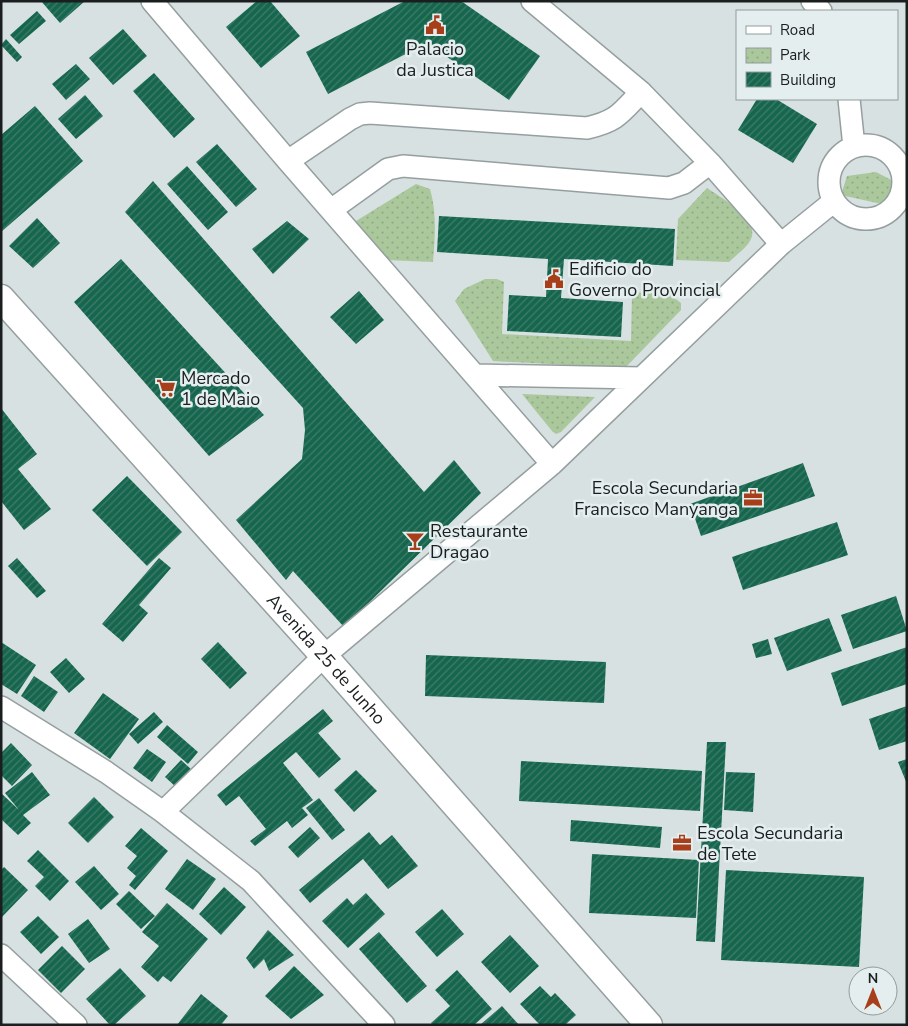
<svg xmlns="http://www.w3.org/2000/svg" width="908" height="1026" viewBox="0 0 908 1026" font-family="'Nunito Sans',sans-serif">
	<defs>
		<pattern id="park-dots" width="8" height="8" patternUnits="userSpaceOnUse" patternTransform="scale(1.25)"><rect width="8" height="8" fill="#aac89c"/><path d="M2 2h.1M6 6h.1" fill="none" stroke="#92ab86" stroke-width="1.8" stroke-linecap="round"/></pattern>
		<pattern id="building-hatch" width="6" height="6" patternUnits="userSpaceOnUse" patternTransform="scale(1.25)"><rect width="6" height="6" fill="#16664e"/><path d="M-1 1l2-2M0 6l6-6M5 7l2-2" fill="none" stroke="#3f7c6a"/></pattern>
	</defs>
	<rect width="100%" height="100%" fill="#d7e1e1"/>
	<!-- park -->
	<path fill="url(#park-dots)" d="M876 172 897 183 898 197 886 205 841 195 847 176Z
		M416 184 430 189C437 213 435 238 433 262L386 260 356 221Z
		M707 188C721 198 760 218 751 239 747 248 736 255 729 262L676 260 678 219Z
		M485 279H497L504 282 502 334 631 341 632 292 669 294 681 303V310L625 368 493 361 455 301 464 289Z
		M522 394 595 397 561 432 556 434 552 431Z"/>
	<!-- building -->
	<path fill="url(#building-hatch)" d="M41 1H85L60 23Z
		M257 1H270L300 36 261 68 226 27Z
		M405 1H461L540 56 509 100 427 43 328 94 306 52Z
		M37 11 46 21 19 44 10 35Z
		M123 29 147 56 113 85 89 58Z
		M6 39 22 57 17 62 1 45Z
		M76 64 90 79 66 100 52 84Z
		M154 73 195 119 174 138 133 91Z
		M85 95 103 116 76 139 58 119Z
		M757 99H776L817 124 793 163 738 130Z
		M35 106 83 161 1 232V135Z
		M217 144 257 189 236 207 196 162Z
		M187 166 228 212 208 230 167 184Z
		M153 181 424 492 454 460 481 493 344 627 293 571 286 580 236 520 302 459 305 430 303 408 125 212Z
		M439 216 675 229 673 266 564 259 561 298 623 302 621 337 507 331 509 295 546 297 548 259 437 252Z
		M37 218 60 243 33 268 9 246Z
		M287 221 309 239 273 274 252 249Z
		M121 259 264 415 209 456 74 302Z
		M359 291 384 320 356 344 330 317Z
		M1 408 37 454 18 469 51 509 24 530 1 501Z
		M803 463 815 496 701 536 690 504Z
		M127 476 182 532 147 566 92 510Z
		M837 522 848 555 743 590 732 557Z
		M17 558 46 591 37 598 8 566Z
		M159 558 171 568 139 605 148 613 123 642 102 624Z
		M896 596 907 631 853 649 841 615Z
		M829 618 842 651 787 671 774 638Z
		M768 639 772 654 756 658 752 644Z
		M1 642 36 665 17 694 1 684Z
		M218 642 247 673 230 689 201 659Z
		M907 647V684L842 706 831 673Z
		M426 655 606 662 604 703 425 696Z
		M66 658 85 679 69 693 50 672Z
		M34 676 58 692 44 712 21 696Z
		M103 693 139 719 110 759 74 733Z
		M907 706V741L879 750 869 719Z
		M323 709 333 721 318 733 341 759 319 778 296 752 283 763 313 800 302 808 308 815 292 828 287 821 255 846 250 841 266 829 239 796 226 806 217 795Z
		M154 712 163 722 138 744 129 734Z
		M167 725 198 752 188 764 157 737Z
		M707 742H726L715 942 696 941Z
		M11 743 32 765 12 786 1 775V753Z
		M147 749 166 762 152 782 133 768Z
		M907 759V784L898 762Z
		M181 760 192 770 176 787 165 777Z
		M521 761 702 771 700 811 519 801Z
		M356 770 377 791 354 812 334 790Z
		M32 772 50 795 23 815 31 823 18 835 1 819V793L19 810 5 793Z
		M726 772 755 773 753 812 724 810Z
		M94 797 114 817 88 843 68 823Z
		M319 798 345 830 332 840 306 808Z
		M571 820 662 827 660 848 570 841Z
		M310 827 320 838 298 858 288 847Z
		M141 828 168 851 135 890 129 885 136 876 127 868 137 856 125 846Z
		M369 832 380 845 392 835 418 866 388 889 363 859 310 903 299 890Z
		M38 850 69 881 50 901 35 886 44 877 27 861Z
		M592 854 699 860 696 918 589 913Z
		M187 859 216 879 193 910 165 889Z
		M94 866 119 894 101 910 75 882Z
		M4 867 28 890 1 918V870Z
		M726 870 864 877 859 967 721 960Z
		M224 887 246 907 221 935 199 914Z
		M129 891 155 916 141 929 116 904Z
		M366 893 385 914 348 948 322 921 347 898 353 905Z
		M167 903 208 939 171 982 163 976 158 982 141 967 159 946 142 932Z
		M442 909 464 934 437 957 415 932Z
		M38 916 59 937 41 954 20 932Z
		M88 919 110 949 89 963 68 934Z
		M268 930 294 955 269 971 264 959 254 969 246 958Z
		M379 932 427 986 407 1003 359 949Z
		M510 935 539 966 510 993 481 962Z
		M62 946 85 969 61 993 38 970Z
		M294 966 324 995 291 1019 265 996Z
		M120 968 146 996 114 1025H110L86 999Z
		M457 970 492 1009 474 1025H432L431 1023 450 1006 435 990Z
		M540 986 551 997 555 993 576 1015 565 1025H540L520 1004Z
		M201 994 228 1016 221 1025H177Z
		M502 1006 519 1025H480Z"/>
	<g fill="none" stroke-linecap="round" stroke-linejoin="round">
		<!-- minor casing -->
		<g stroke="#969fa0" stroke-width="24">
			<path id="minor" d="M152 1 288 161 552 464
				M532 1 641 92 710 163 781 244
				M812 1 821 11
				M849 99 854 147
				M829 182a37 37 0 1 1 74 0a37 37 0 1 1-74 0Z
				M288 161 350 119 360 114 370 113 587 128C617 121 620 114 641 92
				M331 210 388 169 403 166 669 188 684 183 710 163
				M475 375 641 378
				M1 707 106 772 163 812 251 881 384 1025
				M163 812 324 656 552 464 781 244 833 202
				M1 955 76 1025"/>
		</g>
		<!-- tertiary casing -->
		<g stroke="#969fa0" stroke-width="29">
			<g id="tertiary">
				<path id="s1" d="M1 298 324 656 649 1025"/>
			</g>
		</g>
		<!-- minor -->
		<use href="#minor" stroke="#fff" stroke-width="21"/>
		<!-- tertiary -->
		<use href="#tertiary" stroke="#fff" stroke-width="26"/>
	</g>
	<!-- icons -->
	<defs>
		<g id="civic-bare" transform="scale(1.5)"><path d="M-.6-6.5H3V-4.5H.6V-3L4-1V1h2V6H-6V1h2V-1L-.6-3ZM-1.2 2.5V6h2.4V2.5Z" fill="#a63f1a" stroke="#e4eeee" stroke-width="2.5" paint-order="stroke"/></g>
		<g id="supermarket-bare" transform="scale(1.5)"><path d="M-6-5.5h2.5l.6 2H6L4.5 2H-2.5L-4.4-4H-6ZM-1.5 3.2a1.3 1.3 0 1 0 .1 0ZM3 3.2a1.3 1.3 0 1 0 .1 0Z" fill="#a63f1a" stroke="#e4eeee" stroke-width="2.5" paint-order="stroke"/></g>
		<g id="office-bare" transform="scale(1.5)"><path d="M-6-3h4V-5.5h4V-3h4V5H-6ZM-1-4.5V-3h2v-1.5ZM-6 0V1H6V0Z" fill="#a63f1a" stroke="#e4eeee" stroke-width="2.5" paint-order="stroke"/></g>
		<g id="bar-bare" transform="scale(1.5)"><path d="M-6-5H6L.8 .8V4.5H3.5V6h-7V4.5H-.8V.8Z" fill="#a63f1a" stroke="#e4eeee" stroke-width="2.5" paint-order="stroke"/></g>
	</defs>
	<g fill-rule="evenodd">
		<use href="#civic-bare" x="435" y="25"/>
		<use href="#civic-bare" x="554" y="279"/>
		<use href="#supermarket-bare" x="166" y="388"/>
		<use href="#office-bare" x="753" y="498"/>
		<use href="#bar-bare" x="415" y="541"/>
		<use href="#office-bare" x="682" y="843"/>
	</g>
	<g text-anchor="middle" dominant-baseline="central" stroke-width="5" stroke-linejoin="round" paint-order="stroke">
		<!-- poi labels -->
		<g font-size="18" fill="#1a1e1e" stroke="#e4eeee" text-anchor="start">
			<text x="435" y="49" text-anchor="middle">Palacio<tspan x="435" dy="21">da Justica</tspan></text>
			<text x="569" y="269">Edificio do<tspan x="569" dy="21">Governo Provincial</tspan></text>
			<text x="181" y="378">Mercado<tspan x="181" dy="21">1 de Maio</tspan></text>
			<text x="738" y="488" text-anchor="end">Escola Secundaria<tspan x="738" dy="21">Francisco Manyanga</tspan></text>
			<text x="430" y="531">Restaurante<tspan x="430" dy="21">Dragao</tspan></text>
			<text x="697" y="833">Escola Secundaria<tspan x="697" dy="21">de Tete</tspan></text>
		</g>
		<!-- street labels -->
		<g font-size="18" fill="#1a1e1e" stroke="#e4eeee">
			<text stroke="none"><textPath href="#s1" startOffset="486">Avenida 25 de Junho</textPath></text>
		</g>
	</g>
	<!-- border -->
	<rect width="908" height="1026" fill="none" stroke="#1a1e1e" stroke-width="5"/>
	<!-- legend -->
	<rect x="736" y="10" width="162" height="90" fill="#e4eeee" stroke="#939b9b"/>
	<rect x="746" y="26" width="25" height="8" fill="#ffffff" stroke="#939b9b"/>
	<text x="780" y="35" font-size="15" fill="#1a1e1e">Road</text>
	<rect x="746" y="48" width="25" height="15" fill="url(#park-dots)" stroke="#939b9b"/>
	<text x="780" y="60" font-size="15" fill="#1a1e1e">Park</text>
	<rect x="746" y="72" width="25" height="15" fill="url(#building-hatch)" stroke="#939b9b"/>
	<text x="780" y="85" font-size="15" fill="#1a1e1e">Building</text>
	<!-- north arrow -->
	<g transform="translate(873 991)"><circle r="24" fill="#e4eeee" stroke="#939b9b"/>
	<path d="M0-4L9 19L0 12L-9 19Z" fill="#a63f1a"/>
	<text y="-8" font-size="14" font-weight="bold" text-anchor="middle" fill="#1a1e1e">N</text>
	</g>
</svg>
